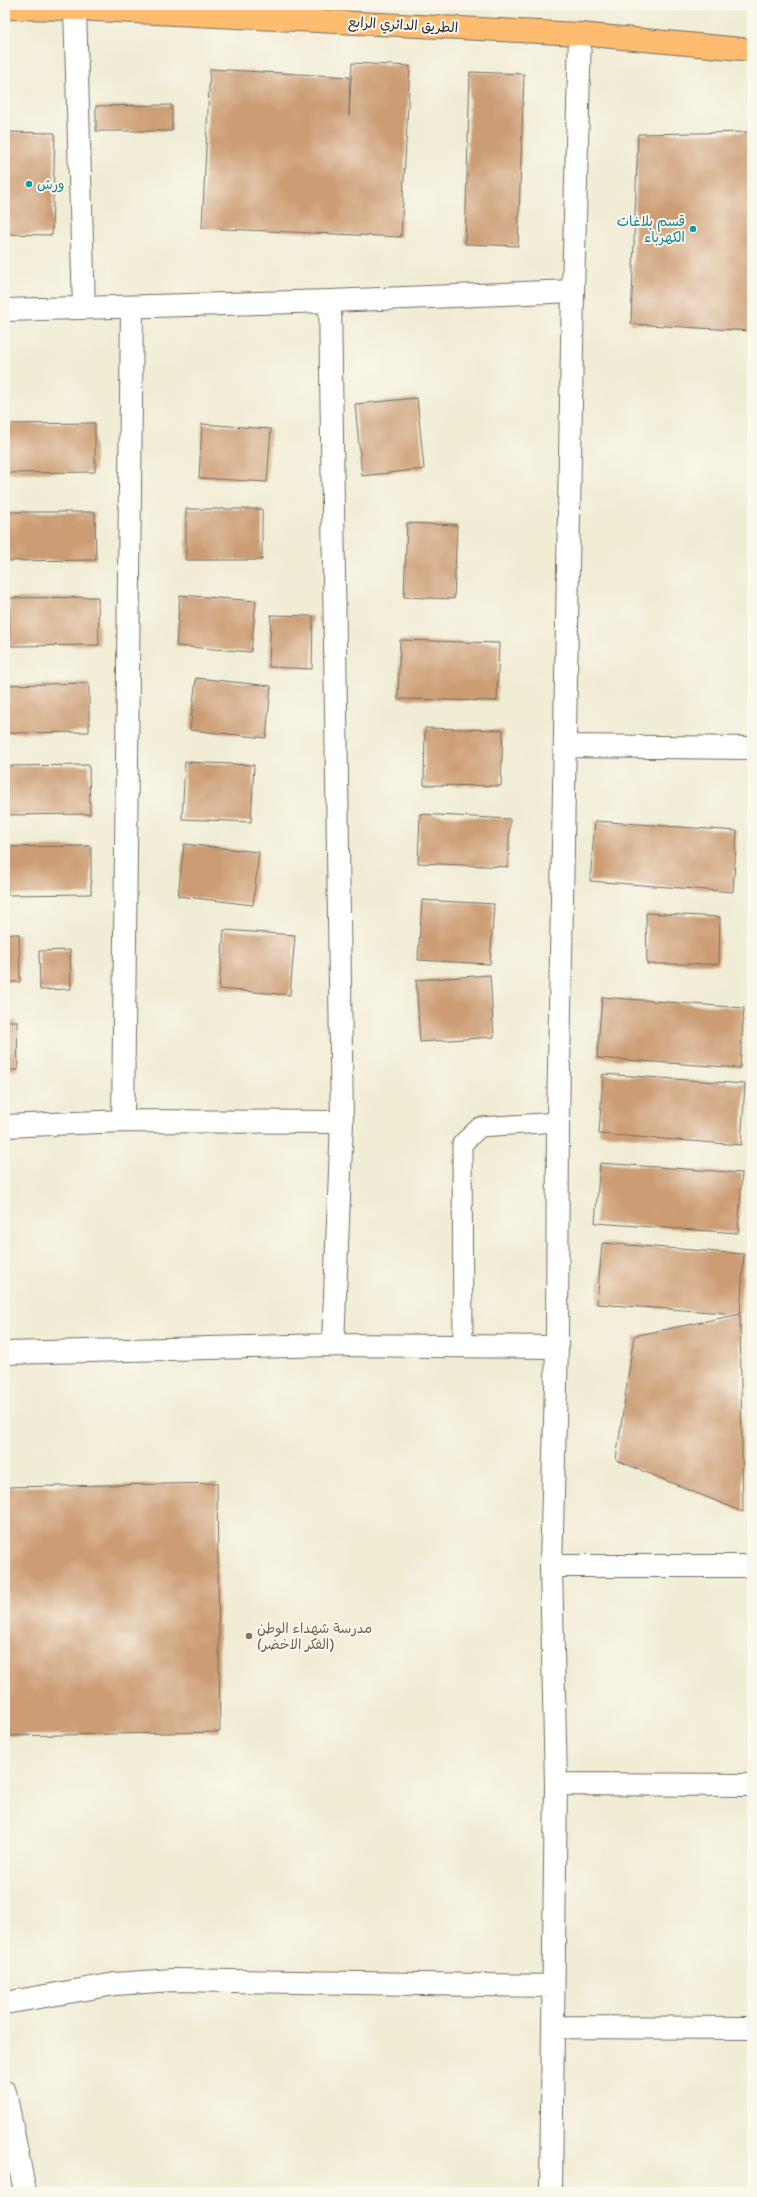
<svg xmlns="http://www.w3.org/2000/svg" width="757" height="2197" viewBox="0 0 757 2197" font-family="'Balsamiq Sans','Playpen Sans Arabic',sans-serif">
	<rect width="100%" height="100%" fill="#fbf7ec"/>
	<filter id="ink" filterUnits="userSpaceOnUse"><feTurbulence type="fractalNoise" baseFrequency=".025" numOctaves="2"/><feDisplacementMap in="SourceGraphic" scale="8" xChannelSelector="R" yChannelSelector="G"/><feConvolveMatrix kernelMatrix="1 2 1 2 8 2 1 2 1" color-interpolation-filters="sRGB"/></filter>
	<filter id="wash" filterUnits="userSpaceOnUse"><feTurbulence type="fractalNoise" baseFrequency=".012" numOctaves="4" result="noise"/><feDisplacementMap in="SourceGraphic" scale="16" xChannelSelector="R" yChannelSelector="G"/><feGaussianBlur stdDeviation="0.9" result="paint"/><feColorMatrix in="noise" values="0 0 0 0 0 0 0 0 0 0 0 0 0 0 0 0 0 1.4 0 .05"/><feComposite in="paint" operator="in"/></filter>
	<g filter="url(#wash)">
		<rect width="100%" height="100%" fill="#f1ecd4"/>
		<g id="blocks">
			<!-- building -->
			<path fill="#cc9d75" d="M352 63 410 66 401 237 202 228 210 69 350 77 349 116Z
				M470 72 524 74 518 246 465 244Z
				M172 105V131H96V106Z
				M5 132 55 133 52 235 5 234Z
				M752 132V331L631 324 638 134Z
				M417 398 424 469 362 476 355 404Z
				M95 423V472L6 473 5 424Z
				M202 424 271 429 267 482 199 478Z
				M186 509H262V560H186Z
				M6 512H95L96 560 6 561Z
				M407 523 457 525 454 599 404 597Z
				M180 595 256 601 251 652 176 646Z
				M98 597 99 645 10 646 9 598Z
				M271 615 313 616 312 669 269 667Z
				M400 640 499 643 497 701 398 699Z
				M196 678 271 686 266 738 190 730Z
				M89 683V732L5 733V685Z
				M425 728 503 730 501 786 424 785Z
				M185 762 254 765 251 822 182 819Z
				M89 765 90 814 5 815V766Z
				M420 814 510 819 508 867 418 863Z
				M595 821 737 831 733 892 590 881Z
				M184 844 259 852 253 905 178 896Z
				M91 846V894L5 895V847Z
				M422 900 494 904 490 964 418 960Z
				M646 913 720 917 719 964H647Z
				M224 930 295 935 290 995 219 989Z
				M5 934H19L20 982H5Z
				M70 950 71 989 40 990 39 951Z
				M490 975 494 1037 420 1042 416 980Z
				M602 997 744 1008 740 1068 597 1058Z
				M5 1021H17L18 1070H5Z
				M603 1074 745 1084 741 1145 599 1134Z
				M600 1163 742 1173 738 1233 595 1223Z
				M602 1243 744 1254 740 1314 743 1512 616 1460 634 1336 740 1314 597 1304Z
				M217 1483 220 1732 6 1736 5 1487Z"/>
		</g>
	</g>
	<g filter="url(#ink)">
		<use href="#blocks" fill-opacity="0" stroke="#706f66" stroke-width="1"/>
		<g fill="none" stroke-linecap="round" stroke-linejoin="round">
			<!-- lane casing -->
			<g stroke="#706f66" stroke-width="21">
				<path id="lane" d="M463 1346 462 1144 480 1127 558 1122"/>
			</g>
			<!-- street casing -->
			<g stroke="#706f66" stroke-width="24">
				<path id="street" d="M75 9 84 308
					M330 301 342 1122 333 1345
					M5 310 330 301 573 291
					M566 746 752 748
					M123 1121 132 307
					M5 1126 123 1121 342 1122
					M5 1353 333 1345 557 1347
					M551 1566H752
					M556 1784 752 1785
					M5 2003 115 1984 173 1980 553 1986
					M553 2027 752 2028
					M5 2092 25 2192
					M551 2192 556 1784 551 1566 557 1347 558 1122 573 291 580 34"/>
			</g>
			<!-- primary casing -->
			<g stroke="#706f66" stroke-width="24">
				<path id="primary" d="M5 8 75 9 580 34 752 50"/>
			</g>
			<!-- lane -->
			<use href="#lane" stroke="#fff" stroke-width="19"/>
			<!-- street -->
			<use href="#street" stroke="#fff" stroke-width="22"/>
			<!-- primary -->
			<use href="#primary" stroke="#fdbc6f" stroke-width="22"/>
		</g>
	</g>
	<!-- markers -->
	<g fill="#0f9aa8" stroke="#fbf7ec" stroke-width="1.5">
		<circle cx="29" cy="184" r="4"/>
		<circle cx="693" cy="229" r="4"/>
	</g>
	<circle fill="#8d6e63" stroke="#fbf7ec" stroke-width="1.5" cx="249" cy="1636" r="4"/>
	<g text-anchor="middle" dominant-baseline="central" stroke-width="4" stroke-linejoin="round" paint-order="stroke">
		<!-- street labels -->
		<g font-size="14" fill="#2b2b2b" stroke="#fbf7ec">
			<text transform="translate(403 25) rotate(3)">الطريق الدائري الرابع</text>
		</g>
		<!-- culture labels -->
		<g font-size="14" fill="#0d838f" stroke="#fbf7ec" text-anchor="start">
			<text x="37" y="184">ورش</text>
			<text x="685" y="221" text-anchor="end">قسم بلاغات<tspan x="685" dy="16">الكهرباء</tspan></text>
		</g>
		<!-- education labels -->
		<g font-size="14" fill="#785e54" stroke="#fbf7ec" text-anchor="start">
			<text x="257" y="1628">مدرسة شهداء الوطن<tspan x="257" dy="16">(الفكر الاخضر)</tspan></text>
		</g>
	</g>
	<!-- margin -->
	<rect width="757" height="2197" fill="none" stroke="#fbf7ec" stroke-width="20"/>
</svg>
